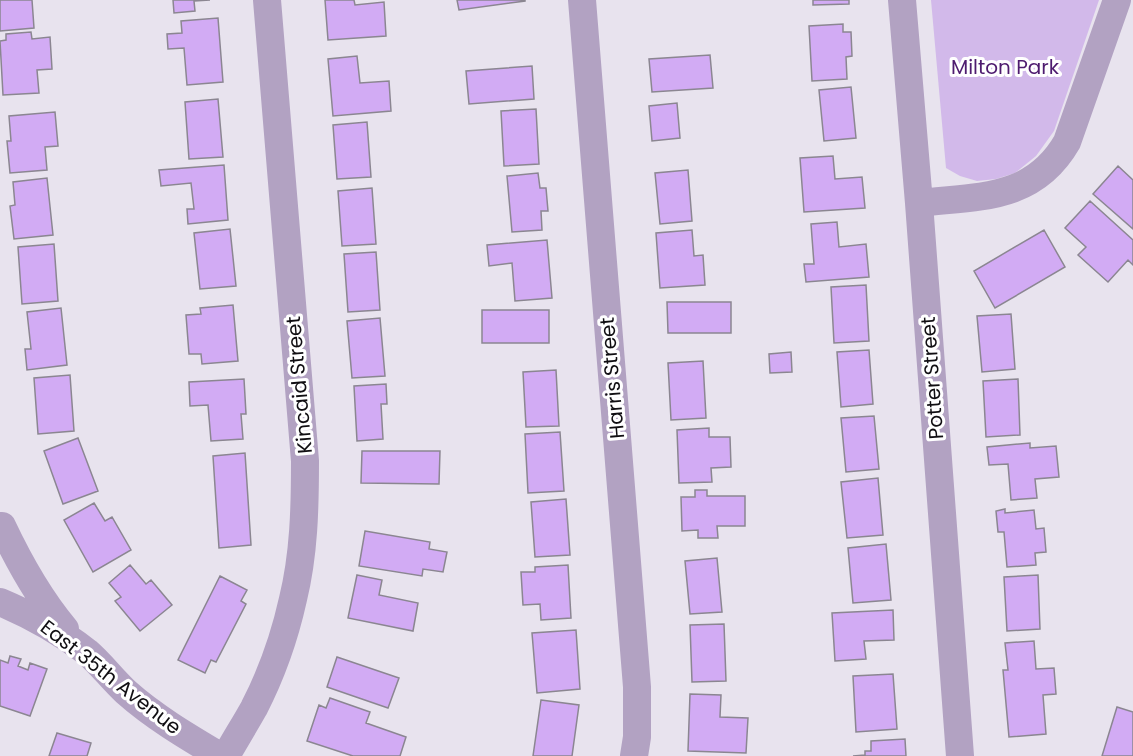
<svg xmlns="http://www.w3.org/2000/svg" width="1133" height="756" viewBox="0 0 1133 756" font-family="Poppins,sans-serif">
	<rect width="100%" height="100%" fill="#e8e3ee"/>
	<!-- green -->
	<path fill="#d2b9ea" d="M931 0H1099L1054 131 1036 156 1015 173 996 179 977 181 960 176 946 168Z"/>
	<!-- building -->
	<path fill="#d2abf4" stroke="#8b8691" stroke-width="1.5" d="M0 0H32L34 28 0 31Z
		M173 0H210L194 1 195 11 174 13Z
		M325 0H354L355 5 384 2 386 36 328 40Z
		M457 0H525V1L459 10Z
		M813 0H849V4L813 5Z
		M218 18 223 82 187 85 184 48 168 49 167 34 182 33 181 21Z
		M843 24V32H851L852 56 846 57 847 79 812 81 809 26Z
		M31 32 32 39 50 37 52 69 37 70 39 93 3 95 0 41 6 40V34Z
		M710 55 713 88 652 92 649 59Z
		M357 56 360 83 389 81 391 111 333 116 328 59Z
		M532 66 534 99 469 104 466 71Z
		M851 87 856 138 824 141 819 90Z
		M218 99 223 157 189 159 185 102Z
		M677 103 680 138 652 141 649 106Z
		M536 109 539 164 504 166 501 111Z
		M55 112 58 146 45 147 47 170 10 173 7 141H11L9 116Z
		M367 122 371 177 337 179 333 125Z
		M833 156 835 179 862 177 865 208 804 212 800 158Z
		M224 165 228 220 188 224 187 209H194L191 183 161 186 159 170Z
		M1118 166 1133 180V229L1093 194Z
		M688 170 692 221 660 224 655 173Z
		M538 173 540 188H546L548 211H541L542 230 512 232 507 176Z
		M47 178 53 235 14 239 10 206 15 205 13 182Z
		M372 188 376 244 342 246 338 191Z
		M1090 201 1133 240V265L1128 260 1108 282 1078 255 1086 247 1065 228Z
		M837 222 839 247 866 244 869 277 806 282 804 264H814L811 224Z
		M230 229 236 286 200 289 194 233Z
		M692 230 694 256 703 255 705 285 660 288 656 233Z
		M1044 230 1065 267 995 308 974 271Z
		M547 240 552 298 515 301 512 263 489 266 487 245Z
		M54 244 58 301 22 304 18 247Z
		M376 252 380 310 348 312 344 254Z
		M866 285 869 341 834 343 831 287Z
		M667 302H731V333H668Z
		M233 305 238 361 202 364 201 354H189L186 315 201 314 200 308Z
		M61 308 67 365 27 370 25 349H31L27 312Z
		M482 310H549V343H482Z
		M1011 314 1015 369 982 372 977 316Z
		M380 318 385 376 352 378 347 321Z
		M869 350 873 404 841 407 837 352Z
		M791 352 792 372 770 373 769 354Z
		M703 361 706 418 671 420 668 363Z
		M556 370 559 426 526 427 523 372Z
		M70 375 74 431 38 434 34 378Z
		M244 379 246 414H241L243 439 211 441 208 405 190 406 189 382Z
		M1018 379 1020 435 986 437 983 381Z
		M386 384 387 404H381L383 439 357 441 354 386Z
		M874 416 879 469 846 472 841 418Z
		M709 428V437H730L731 467 711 468 712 482 679 483 677 430Z
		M560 432 564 491 528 493 525 434Z
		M78 438 98 491 63 504 44 451Z
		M1030 443V448L1056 446 1059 477 1035 479 1037 498 1011 500 1008 464 989 465 987 447Z
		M362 451H440L439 484 361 483Z
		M245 453 251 545 219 548 213 456Z
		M878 478 883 535 847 538 841 482Z
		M695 490H707V496H745V526H717L718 538H698V530L682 531 681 497H695Z
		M566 499 570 555 535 557 531 502Z
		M94 503 105 521 112 517 131 550 93 572 64 520Z
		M1005 509V513L1034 510 1036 529 1044 528 1046 552 1035 553 1036 565 1007 567 1004 532H998L996 511Z
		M365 531 430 542 429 549 447 552 443 572 423 569 422 576 359 566Z
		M886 544 891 600 853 603 848 548Z
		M717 558 722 612 690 614 685 561Z
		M130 565 146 584 151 580 172 605 140 631 115 601 121 597 109 583Z
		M568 565 571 618 541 620 540 604 523 605 521 572H535V567Z
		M357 575 382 580 379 595 418 603 413 631 348 618Z
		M1038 575 1040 629 1007 631 1004 577Z
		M220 576 247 590 241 601 246 604 216 662 211 660 205 673 178 660Z
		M893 610 894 640 864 641 866 659 835 661 832 613Z
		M724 624 726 681 692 682 690 625Z
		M576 630 580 689 537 693 532 633Z
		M1034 641 1036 669 1054 668 1056 694 1043 695 1046 734 1009 737 1003 670H1008L1005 643Z
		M10 656 21 659 18 666 28 670 30 663 47 669 30 716 0 706V660L8 663Z
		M337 657 399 678 388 708 327 687Z
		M893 674 897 729 856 732 853 676Z
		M690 694 721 695 720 717 748 718 746 753 688 751Z
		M330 698 370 712 366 723 406 737 400 756H353L307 741 319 705 326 708Z
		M541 700 579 705 572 756H533Z
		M1117 707 1133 712V756H1102Z
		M57 733 91 743 87 756H49Z
		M905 739 906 756H853L865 755V751H871V741Z"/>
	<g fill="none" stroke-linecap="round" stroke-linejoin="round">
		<!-- minor -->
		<path stroke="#b2a2c2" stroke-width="28" d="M582 0 637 687V737L634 756
			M902 0 919 203 960 756
			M919 203C978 196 1033 201 1067 142L1117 0
			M2 526C19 562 39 598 65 629
			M0 602C31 615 60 631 87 652 101 664 112 679 126 692 154 717 188 737 220 756
			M226 756C235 740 245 724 254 708 271 675 285 635 293 599 304 554 305 508 305 461L267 0"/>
	</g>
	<g text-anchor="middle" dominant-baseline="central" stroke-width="6" stroke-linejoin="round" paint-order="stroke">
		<!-- park labels -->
		<g font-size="20" fill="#4e1b6f" stroke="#fff">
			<text x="1005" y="67">Milton Park</text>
		</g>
		<!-- street labels -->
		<g font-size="20" fill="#100e12" stroke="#fff">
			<text transform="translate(612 378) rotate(-95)">Harris Street</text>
			<text transform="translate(932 378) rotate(-94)">Potter Street</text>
			<text transform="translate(299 385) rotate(-95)">Kincaid Street</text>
			<text transform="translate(111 677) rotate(38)">East 35th Avenue</text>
		</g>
	</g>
</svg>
